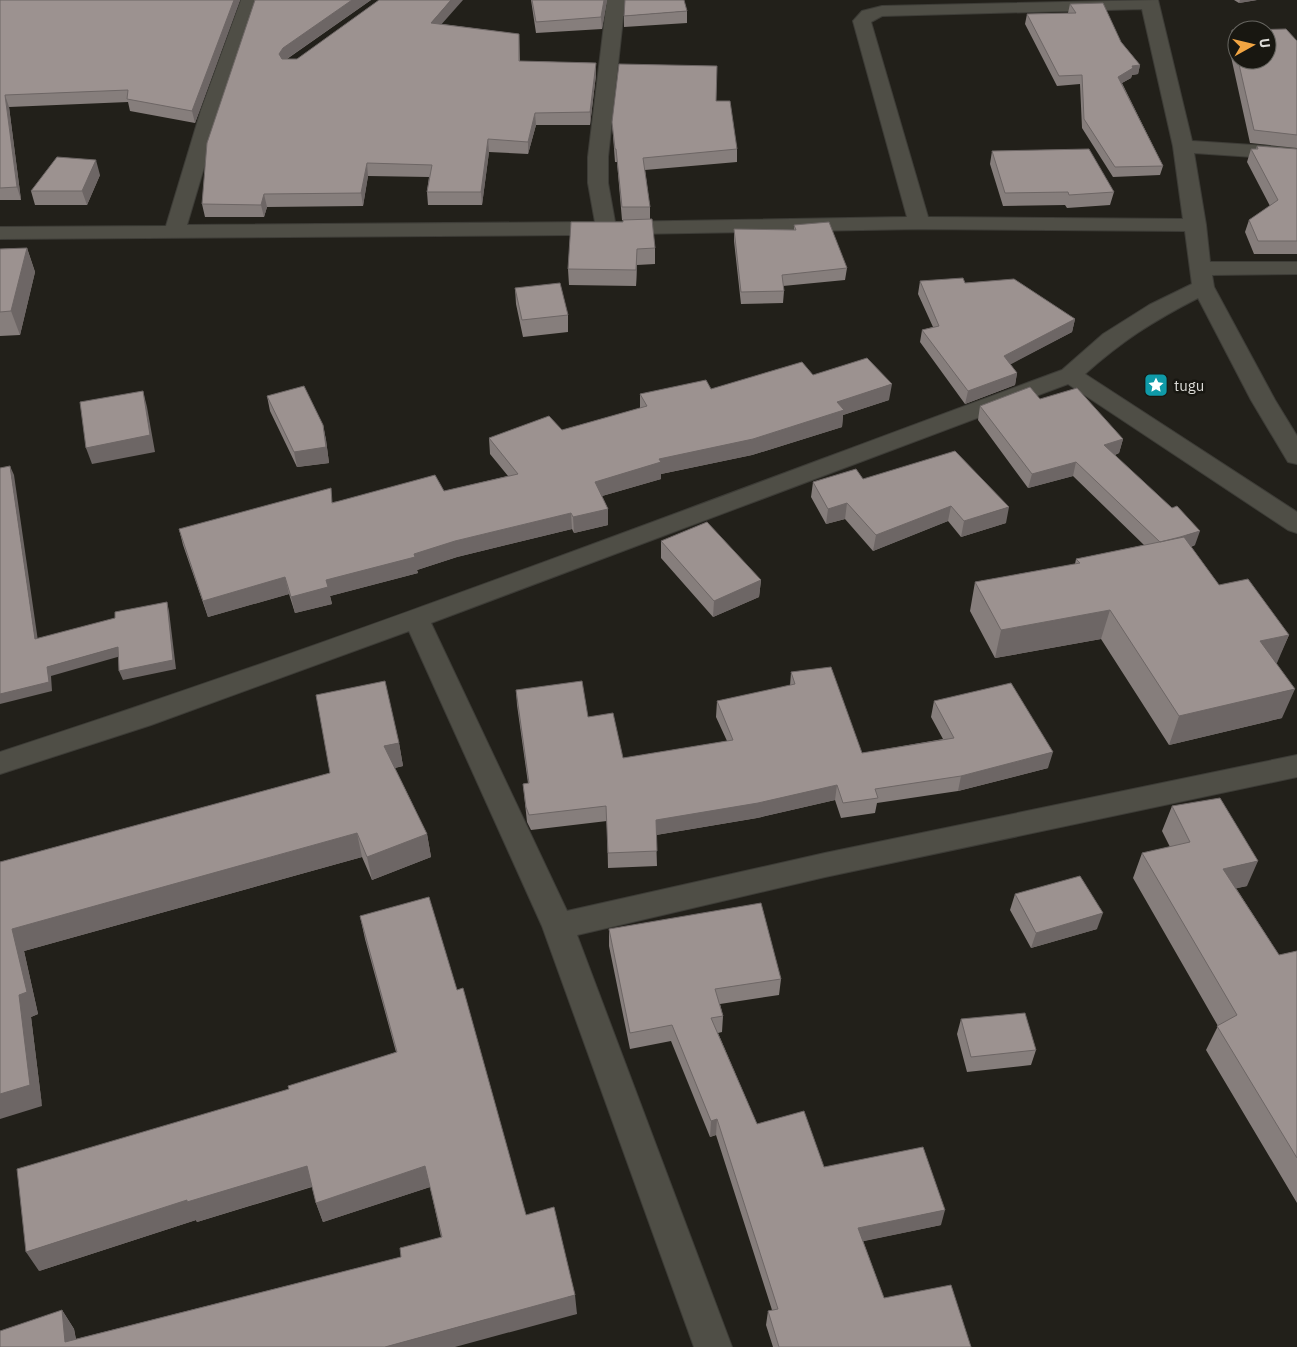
<svg xmlns="http://www.w3.org/2000/svg" width="1297" height="1347" viewBox="0 0 1297 1347" font-family="'IBM Plex Sans',sans-serif">
	<rect width="100%" height="100%" fill="#22201a"/>
	<g fill="none" stroke-linecap="round" stroke-linejoin="round">
		<!-- minor casing -->
		<g stroke="#3d3c37" stroke-width="2">
			<path id="minor" d="M241 0H259L221 110 187 225 595 222 588 183V157L607 0H625L608 157V183L615 222 907 217 853 21 862 11 882 6 1158 0 1192 141 1297 148V160L1194 153 1206 225 1210 262H1297V274L1212 275 1214 287 1275 400 1297 436V464L1288 462 1251 400 1198 298C1153 321 1122 341 1085 374L1297 512V533L1288 530 1068 384 431 623 567 911 825 853 1297 755V777L825 877 577 935 732 1347H694L542 926 409 631 151 725 0 774V752C358 636 709 500 1062 370L1103 334 1149 305 1192 284 1185 231 919 229 570 235 0 239V227L166 226 201 110ZM1142 9 1173 146 1183 219 928 217 871 22 882 16Z"/>
		</g>
		<!-- minor -->
		<use href="#minor" fill="#4f4e46" fill-rule="evenodd"/>
	</g>
	<!-- wall -->
	<path fill="#867e7c" d="M0 0H240L195 123 130 111 128 102 9 107 21 200H0Z
		M255 0H371L287 59H297L442 24 519 34 520 61 596 63V75L590 125H536L528 154 489 152 482 205H428L427 192 429 177 368 176 363 206 267 207 264 217H205L202 204Z
		M531 0H607L602 29 536 33Z
		M1234 0H1257L1239 3Z
		M1070 4 1121 42 1140 65 1138 74 1132 75 1131 78 1122 83 1163 166 1160 175 1113 177 1082 128 1080 84 1057 86 1025 24 1027 14 1068 13Z
		M687 11V23L624 27V16Z
		M1232 30H1237V60H1267L1297 41V148L1250 143 1228 43Z
		M612 122 737 149V162L645 170 650 207V219L655 248V264L637 265 636 286 569 285 568 269 623 222V220H622L617 162H615Z
		M1257 146 1297 149V254H1254L1245 232 1249 220 1270 206 1247 162 1251 149H1256Z
		M992 151 1114 192 1110 205 1067 208 1065 205 1003 206 990 164Z
		M100 175 87 205H35L31 191Z
		M794 225 847 268 845 280 783 286 784 291 783 303 741 304 734 241V229L794 230Z
		M27 248 35 272 20 335 0 336V249Z
		M920 281 965 283 1075 319 1072 332 1010 364 1017 373 1015 385 965 404 920 342 922 330 933 327 918 294Z
		M515 288 568 315V332L523 337 516 304Z
		M813 375 889 400 843 415 842 427 752 455 661 474V479L602 496 608 509V525L574 533 572 529 457 557 417 570 418 573 330 596 332 604 295 613 289 594 208 617 183 545 179 529 333 502 444 491 508 476 490 454 489 438 562 430 640 408V394L711 389Z
		M267 396 323 425 326 440 329 463 297 467 270 411Z
		M1040 399 1123 439 1119 453 1115 455 1195 545 1191 547 1219 585 1289 635 1276 663 1282 718 1169 745 1101 639 995 658 970 611 975 582 1075 564 1076 559 1144 545 1073 476 1028 488 978 420 980 406Z
		M863 479 1006 523 961 537 948 521 873 551 845 519 826 524 811 497 813 482Z
		M661 541 761 580 759 597 713 617 661 558Z
		M791 672 862 753 943 739 931 717 934 701 1048 768 958 791 877 803 875 813 841 818 835 800 757 818 656 835 657 866 608 868 607 821 531 830 527 822 523 784 528 783 517 705 516 690 588 717 623 758 727 741 716 717 717 701 790 686Z
		M399 743 403 766 395 768 427 834 431 857 372 880 362 857 24 951 38 1014 31 1017 42 1106 0 862 330 773Z
		M1172 806 1247 886 1236 888 1279 955 1297 951V1203L1206 1050 1218 1026 1133 878 1142 853 1170 847 1162 831Z
		M1015 894 1097 929 1031 948 1010 910Z
		M360 916 457 990 526 1215 577 1314 0 1347 62 1310 74 1329 76 1339 401 1257 441 1237 430 1187 323 1222 316 1203 312 1187 197 1222 196 1220 39 1271 289 1089 396 1052 365 939Z
		M609 929 781 979 779 995 720 1004 723 1016 722 1032 718 1033 757 1124 824 1167 941 1225 863 1241 884 1298 971 1347H773L766 1325 768 1311 772 1310 716 1135 710 1137 671 1041 630 1049 609 946Z
		M961 1019 1036 1050 1031 1065 967 1072 957 1034Z"/>
	<!-- shaded-wall -->
	<path fill="#6d6665" d="M234 0H240L195 123 192 111Z
		M352 0H371L285 60 281 66 279 54 283 48Z
		M451 0H463L432 35 431 23Z
		M604 0H607L602 29 601 17Z
		M1240 0H1257L1239 3Z
		M596 63V75L590 125V112Z
		M1140 65 1138 74 1132 75 1131 78 1116 86 1118 77 1132 66Z
		M5 95 9 107 21 200 17 187Z
		M535 113 536 125 528 154V142Z
		M488 139 489 152 482 205 481 192Z
		M96 160 100 175 87 205 82 191Z
		M367 163 368 176 363 206 361 193Z
		M264 194 267 207 264 217 261 205Z
		M27 248 35 272 20 335 11 311Z
		M637 249V265L636 286V270Z
		M1075 319 1072 332 1002 369 1004 356Z
		M1017 373 1015 385 965 404 968 391Z
		M892 384 889 400 843 415 842 427 752 455 661 474V479L595 498V482L659 459Z
		M143 391 147 407 155 452 92 464 86 448Z
		M323 425 326 440 329 463 297 467 294 452Z
		M1123 439 1119 453 1100 459 1104 445Z
		M1076 462 1073 476 1028 488 1032 474Z
		M10 466 14 475 39 648 35 639Z
		M847 503 845 519 826 524 828 509Z
		M951 506 948 521 873 551 876 535Z
		M1009 507 1006 523 961 537 964 521Z
		M608 509V525L574 533 573 517Z
		M571 513 572 529 457 557 417 570 418 573 330 596 332 604 295 613 291 597 326 580 455 541Z
		M1200 531 1195 545 1157 557 1161 543Z
		M285 577 289 594 208 617 203 601Z
		M761 580 759 597 713 617 714 601Z
		M167 602 169 611 176 669 123 680 119 671Z
		M1110 610 1101 639 995 658 1001 630Z
		M1289 635 1277 663 1248 669 1260 641Z
		M118 647 121 656 51 676 52 691 0 704V694L47 667Z
		M1295 689 1282 718 1169 745 1179 716Z
		M399 743 403 766 389 769 384 746Z
		M1053 752 1048 768 958 791 961 776Z
		M837 785 835 800 757 818 656 835V820Z
		M357 833 362 857 24 951 38 1014 31 1017 42 1106 0 1119V1094L12 929Z
		M427 834 431 857 372 880 367 857Z
		M1258 861 1247 886 1212 894 1223 869Z
		M1103 913 1097 929 1031 948 1036 933Z
		M717 1119 716 1135 710 1137 711 1121Z
		M307 1166 314 1186 197 1222 196 1220 39 1271 26 1252 187 1200Z
		M425 1166 430 1187 323 1222 316 1203Z
		M945 1210 941 1225 855 1243 858 1228Z
		M575 1295 577 1314 455 1347H385Z
		M62 1310 74 1329 77 1347 65 1342Z"/>
	<!-- building -->
	<path fill="#9c9290" stroke="#6d6665" d="M0 0H234L192 111 127 99 128 90 5 95 17 187 0 188Z
		M255 0H352L283 48 279 54 282 59H297L379 0H451L431 23 519 34V61L596 63 590 112 535 113 528 142 488 139 481 192H427L432 165 367 163 361 193 264 194 261 205 202 204 207 143Z
		M532 0H604L601 17 536 22Z
		M625 0H684L687 11 624 16Z
		M1103 3 1121 42 1140 65 1132 66 1133 68 1118 77 1163 166 1115 167 1084 119 1082 75 1059 76 1027 14 1076 13 1070 4Z
		M1286 29 1297 41V135L1254 130 1238 60H1267V30H1246Z
		M1232 30H1237V55Z
		M619 64 717 66 716 101H730L737 149 643 158 650 207H622L616 149H615L612 122Z
		M1257 146 1297 149V241H1258L1249 220 1278 200 1251 149H1258Z
		M1089 149 1114 192 1069 195 1068 192 1005 193 992 151Z
		M57 157 96 160 82 191H31Z
		M652 219 655 248 637 249 636 270 568 269 571 222H623V220Z
		M829 222 847 268 782 275 784 291 741 292 734 229 796 230 794 225Z
		M27 248 11 311 0 312V249Z
		M963 278 965 283 1014 279 1075 319 1004 356 1017 373 968 391 922 330 939 326 920 281Z
		M560 283 568 315 522 320 515 288Z
		M867 358 892 384 837 402 844 410 753 439 659 459 661 462 595 482 608 509 573 517 571 513 455 541 414 554 415 557 326 580 328 587 291 597 285 577 203 601 179 529 331 488 332 503 435 475 444 491 518 474 489 438 549 416 562 430 647 406 640 394 706 380 711 389 802 362 813 375Z
		M304 386 323 425 326 447 294 452 267 396Z
		M1030 387 1040 399 1077 388 1123 439 1104 445 1172 508 1177 506 1200 531 1180 537 1160 542 1076 462 1032 474 980 406Z
		M143 391 150 435 86 448 80 402Z
		M955 451 1009 507 964 521 951 506 876 535 847 503 828 509 813 482 856 469 863 479Z
		M10 466 35 639 115 618V612L167 602 173 660 119 671 118 647 47 667 49 682 0 694V468Z
		M707 522 761 580 714 601 661 541Z
		M1184 537 1219 585 1248 579 1289 635 1260 641 1295 689 1179 716 1110 610 1001 630 975 582 1080 563 1076 559Z
		M831 667 862 753 954 738 934 701 1011 683 1053 752 961 776 875 789 878 798 843 803 837 785 758 803 656 820 657 851 608 853 606 806 529 815 526 807 523 784 529 783 516 690 582 681 588 717 613 713 623 758 733 740 717 701 795 684 791 672Z
		M385 681 399 743 384 746 427 834 367 857 357 833 12 929 27 992 19 995 30 1085 0 1094V862L330 773 316 695Z
		M1220 798 1258 861 1223 869 1279 955 1297 951V1158L1217 1026 1237 1015 1142 853 1190 842 1172 806Z
		M1080 876 1103 913 1036 933 1015 894Z
		M429 897 457 990 463 988 526 1215 554 1207 575 1295 385 1347H0V1331L62 1310 65 1342 401 1257 400 1248 442 1237 425 1166 316 1203 307 1166 187 1202V1200L26 1252 17 1169 289 1089 288 1086 397 1052 360 916Z
		M761 903 781 979 715 989 723 1016 711 1018 757 1124 804 1111 824 1167 923 1147 945 1210 858 1228 884 1298 951 1285 971 1347H779L768 1311 778 1309 717 1119 711 1121 672 1025 630 1033 609 929Z
		M1025 1013 1036 1050 971 1057 961 1019Z"/>
	<!-- icons -->
	<defs>
		<g id="sight-square" transform="scale(1.25)"><rect x="-9" y="-9" width="18" height="18" rx="4" fill="#0f9aa8" stroke="#181711"/><path d="M0-6L1.8-2.2L6-1.7L2.9 1.2L3.7 5.4L0 3.3L-3.7 5.4L-2.9 1.2L-6-1.7L-1.8-2.2Z" fill="#fff"/></g>
	</defs>
	<g fill-rule="evenodd">
		<use href="#sight-square" x="1156" y="385"/>
	</g>
	<g text-anchor="middle" dominant-baseline="central" stroke-width="5" stroke-linejoin="round" paint-order="stroke">
		<!-- poi labels -->
		<g font-size="15" fill="#dcdbd7" stroke="#181711" text-anchor="start">
			<text x="1174" y="385">tugu</text>
		</g>
	</g>
	<!-- north arrow -->
	<g transform="translate(1252 45) rotate(82)"><circle r="24" fill="#181711" stroke="#666560"/>
	<path d="M0-4L9 19L0 12L-9 19Z" fill="#f2a542"/>
	<text y="-8" font-size="14" font-weight="bold" text-anchor="middle" fill="#dcdbd7">U</text>
	</g>
</svg>
